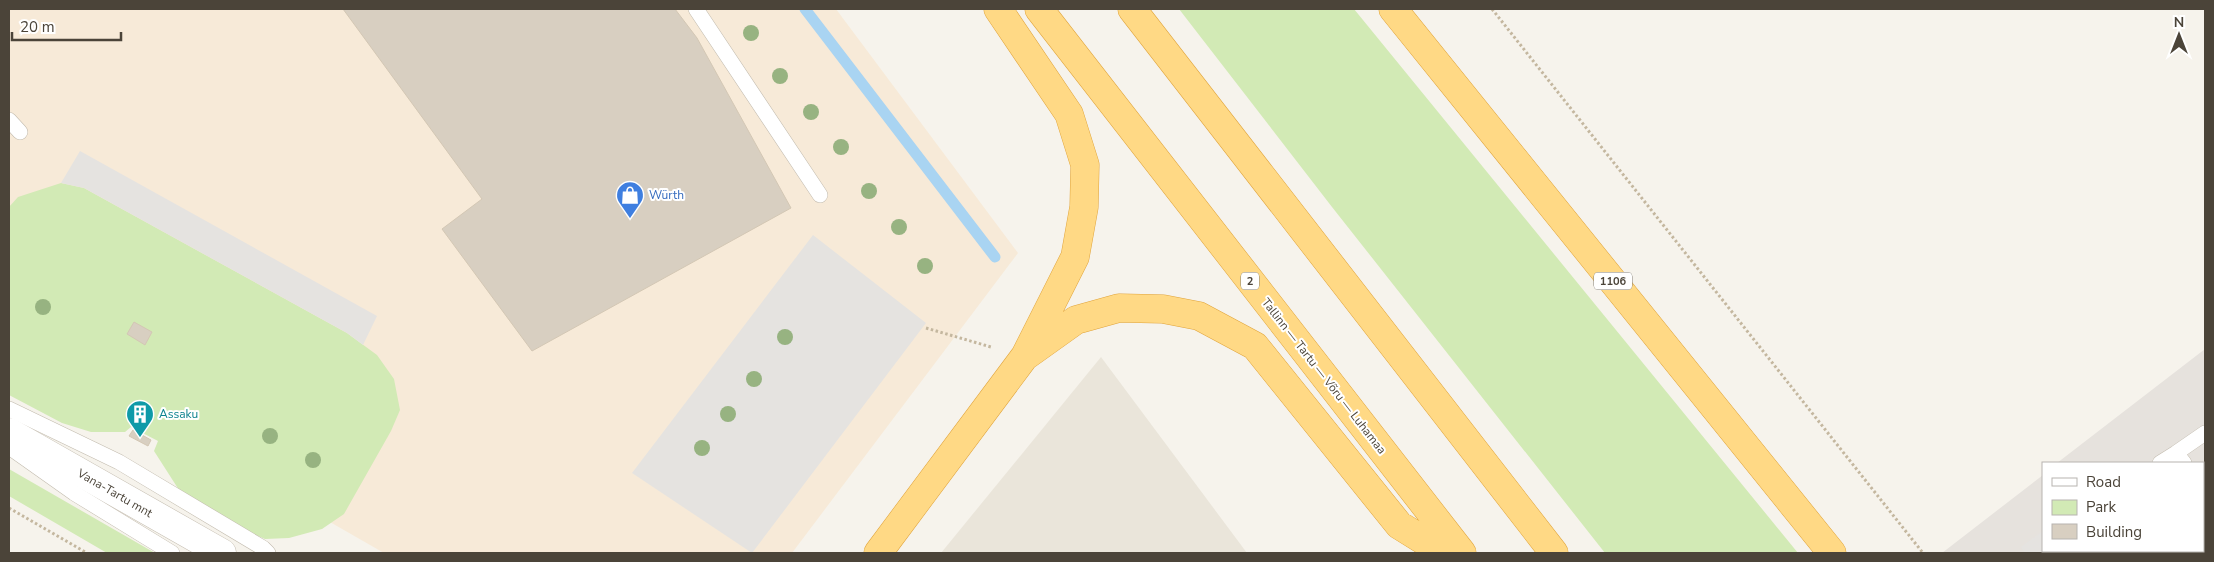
<svg xmlns="http://www.w3.org/2000/svg" width="2214" height="562" viewBox="0 0 2214 562" font-family="'Nunito Sans',sans-serif">
	<rect width="100%" height="100%" fill="#f6f3ec"/>
	<!-- residential -->
	<path fill="#eae5da" d="M1101 357 1247 553H941Z"/>
	<!-- commercial -->
	<path fill="#f7ead8" d="M9 9H836L1018 253 792 553H384L9 338Z"/>
	<!-- industrial -->
	<path fill="#e6e2dd" d="M2205 349V553H1942L2043 475V551H2203V463H2057Z"/>
	<!-- green -->
	<path fill="#d2eab5" d="M1179 9H1354L1798 553H1605L1332 207Z
		M61 183 84 188 347 333 377 355 394 379 400 410 391 431 344 514 322 529 289 538 265 539 246 531 179 490 154 451 158 441 131 427 125 432H91L62 423 9 395V207L18 197Z
		M9 469 155 553H107L9 496Z"/>
	<!-- parking -->
	<path fill="#e5e3e0" d="M80 151 377 316 363 345 347 333 84 188 61 183Z
		M813 235 926 323 752 553 632 473Z
		M2043 531V551H2203V539L2205 541V553H2025L2021 547Z"/>
	<g fill="none" stroke-linecap="round" stroke-linejoin="round">
		<!-- stream -->
		<path stroke="#a9d4f2" stroke-width="11" d="M805 9 995 257"/>
	</g>
	<!-- building -->
	<path fill="#d8cfc1" stroke="#d3c7b4" d="M343 9H675L697 38 791 208 532 351 442 229 482 199Z
		M134 322 152 332 145 345 127 334Z
		M133 430 151 440 148 446 129 436Z"/>
	<g fill="none" stroke-linecap="round" stroke-linejoin="round">
		<!-- service casing -->
		<g stroke="#c2bbae" stroke-width="16">
			<path id="service" d="M696 9 820 195
				M9 120 20 132
				M9 409 119 462 263 548 268 553
				M9 447 74 493 172 553
				M2160 463 2176 453
				M2184 463 2176 453 2205 433
				M2203 491 2205 495"/>
		</g>
		<!-- tertiary casing -->
		<g stroke="#c2bbae" stroke-width="29">
			<path id="tertiary" d="M9 432 222 553"/>
		</g>
		<!-- trunk casing -->
		<g stroke="#e0a43c" stroke-width="29">
			<path id="trunk" d="M1039 9 1462 553
				M1132 9 1554 553
				M1393 9 1832 553
				M1027 355 1076 320 1119 308 1163 309 1199 316 1255 346 1399 525 1444 553
				M878 553 1025 356 1075 257 1084 207 1085 165 1069 114 998 9"/>
		</g>
		<!-- path -->
		<path stroke="#c4b79f" stroke-width="3" stroke-dasharray="2.5 2.5" stroke-linecap="butt" d="M1492 9 1923 553
			M926 328 991 347
			M9 508 87 553"/>
		<!-- service -->
		<use href="#service" stroke="#fff" stroke-width="15"/>
		<!-- tertiary -->
		<use href="#tertiary" stroke="#fff" stroke-width="28"/>
		<!-- trunk -->
		<use href="#trunk" stroke="#ffd985" stroke-width="28"/>
	</g>
	<!-- trees -->
	<g fill="#97b381">
		<circle cx="751" cy="33" r="8"/>
		<circle cx="780" cy="76" r="8"/>
		<circle cx="811" cy="112" r="8"/>
		<circle cx="841" cy="147" r="8"/>
		<circle cx="869" cy="191" r="8"/>
		<circle cx="899" cy="227" r="8"/>
		<circle cx="925" cy="266" r="8"/>
		<circle cx="43" cy="307" r="8"/>
		<circle cx="785" cy="337" r="8"/>
		<circle cx="754" cy="379" r="8"/>
		<circle cx="728" cy="414" r="8"/>
		<circle cx="270" cy="436" r="8"/>
		<circle cx="702" cy="448" r="8"/>
		<circle cx="313" cy="460" r="8"/>
	</g>
	<!-- icons -->
	<defs>
		<g id="shop-pin" transform="scale(1.4375)"><path d="M0 17L-7.5 6A9.5 9.5 0 1 1 7.5 6Z" fill="#3f7fe0" stroke="#fff"/><path d="M-5-2.5h2.3a2.7 3.5 0 0 1 5.4 0H5L5.5 6h-11ZM-1.5-2.5h3a1.5 2.3 0 0 0-3 0Z" fill="#fff"/></g>
		<g id="building-pin" transform="scale(1.4375)"><path d="M0 17L-7.5 6A9.5 9.5 0 1 1 7.5 6Z" fill="#0f9aa8" stroke="#fff"/><path d="M-4-6H4V6H1V3H-1V6H-4ZM-2.5-4.3h1.7v1.8h-1.7ZM.8-4.3h1.7v1.8H.8ZM-2.5-1h1.7V.8h-1.7ZM.8-1h1.7V.8H.8Z" fill="#fff"/></g>
	</defs>
	<g fill-rule="evenodd">
		<use href="#shop-pin" x="630" y="195"/>
		<use href="#building-pin" x="140" y="414"/>
	</g>
	<g text-anchor="middle" dominant-baseline="central" stroke-width="4" stroke-linejoin="round" paint-order="stroke">
		<!-- shield labels -->
		<g fill="#fff" stroke="#817c74" stroke-width="1">
			<rect x="1241" y="272.5" width="18" height="17" rx="4"/>
			<rect x="1594" y="272.5" width="38" height="17" rx="4"/>
		</g>
		<g font-size="11" font-weight="bold" fill="#4b4439">
			<text x="1250" y="281">2</text>
			<text x="1613" y="281">1106</text>
		</g>
		<!-- shop labels -->
		<g font-size="12" fill="#366cbe" stroke="#fff" text-anchor="start">
			<text x="649" y="195">Würth</text>
		</g>
		<!-- street labels -->
		<g font-size="12" fill="#4b4439" stroke="#fff">
			<text transform="translate(1324 376) rotate(52)">Tallinn — Tartu — Võru — Luhamaa</text>
			<text transform="translate(115 493) rotate(30)">Vana-Tartu mnt</text>
		</g>
		<!-- culture labels -->
		<g font-size="12" fill="#0d838f" stroke="#fff" text-anchor="start">
			<text x="159" y="414">Assaku</text>
		</g>
	</g>
	<!-- border -->
	<rect width="2214" height="562" fill="none" stroke="#4b4439" stroke-width="20"/>
	<!-- legend -->
	<rect x="2042" y="462" width="162" height="90" fill="#ffffff" stroke="#b7b4b0"/>
	<rect x="2052" y="478" width="25" height="8" fill="#ffffff" stroke="#b7b4b0"/>
	<text x="2086" y="487" font-size="15" fill="#4b4439">Road</text>
	<rect x="2052" y="500" width="25" height="15" fill="#d2eab5" stroke="#b7b4b0"/>
	<text x="2086" y="512" font-size="15" fill="#4b4439">Park</text>
	<rect x="2052" y="524" width="25" height="15" fill="#d8cfc1" stroke="#b7b4b0"/>
	<text x="2086" y="537" font-size="15" fill="#4b4439">Building</text>
	<!-- north arrow -->
	<g transform="translate(2179 35)" stroke="#ffffff" stroke-width="4" paint-order="stroke">
	<path d="M0-4L9 19L0 12L-9 19Z" fill="#4b4439"/>
	<text y="-8" font-size="14" font-weight="bold" text-anchor="middle" fill="#4b4439">N</text>
	</g>
	<!-- scale -->
	<path d="M12 32v8h109v-8" fill="none" stroke="#4b4439" stroke-width="2.5"/>
	<text x="20" y="32" font-size="15" fill="#4b4439" stroke="#ffffff" stroke-width="4" paint-order="stroke">20 m</text>
</svg>
